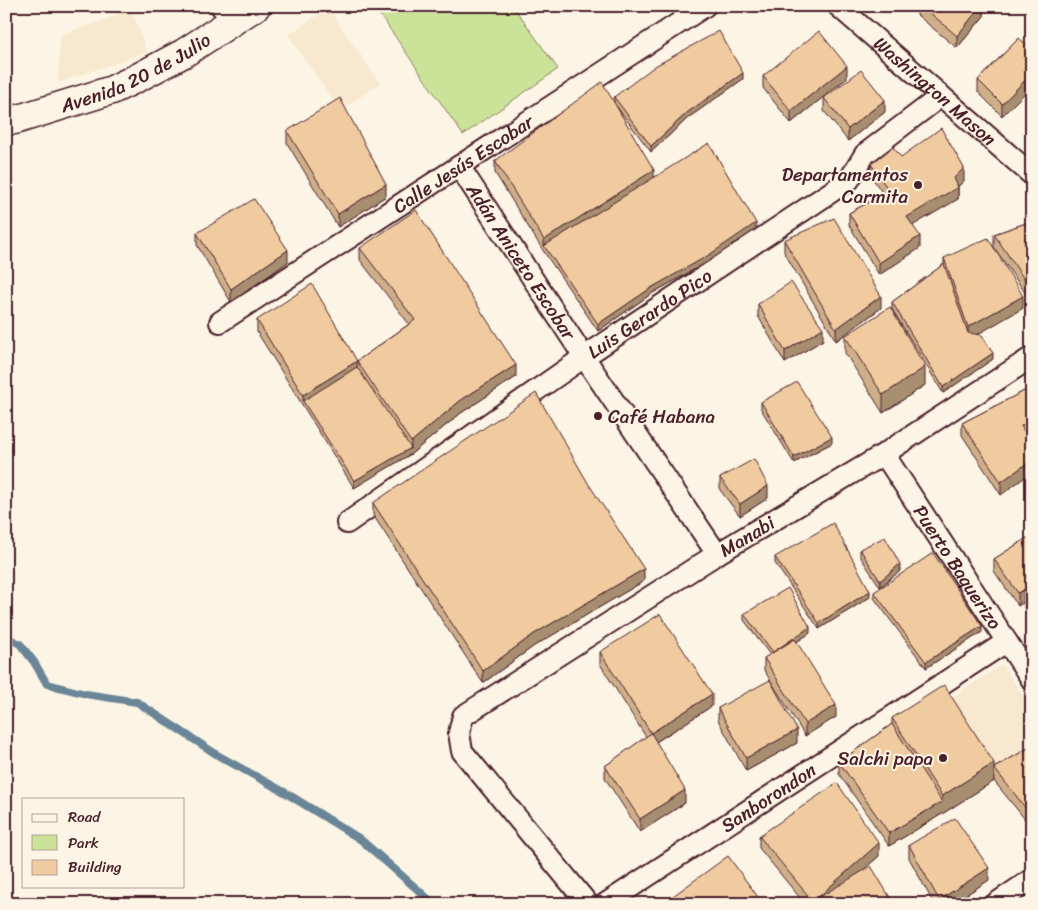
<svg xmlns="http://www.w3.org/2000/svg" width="1038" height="910" viewBox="0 0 1038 910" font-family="Sriracha,sans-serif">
	<rect width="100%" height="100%" fill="#fcf5e5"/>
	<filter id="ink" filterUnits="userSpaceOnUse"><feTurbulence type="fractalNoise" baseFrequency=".02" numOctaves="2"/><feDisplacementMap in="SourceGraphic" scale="10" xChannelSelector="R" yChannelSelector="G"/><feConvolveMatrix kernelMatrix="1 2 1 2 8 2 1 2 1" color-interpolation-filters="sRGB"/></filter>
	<g filter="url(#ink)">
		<!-- built -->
		<path fill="#f8e8d0" d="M328 8 380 83 340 111 288 35Z
			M132 10 147 52 58 83 60 35Z
			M1002 664 1032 709V758L994 781 944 703Z"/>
		<!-- green -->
		<path fill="#cbe398" stroke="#8a8162" d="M374 6H513L558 69 463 135Z"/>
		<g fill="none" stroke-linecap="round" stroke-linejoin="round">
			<!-- stream -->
			<path stroke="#6a8597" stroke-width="8" d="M6 637 20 644 34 662 47 684 86 694 137 702 219 756 286 793 360 839 434 904"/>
			<!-- minor casing -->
			<g stroke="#4a1f2b" stroke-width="24">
				<g id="minor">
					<path d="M221 6 233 22"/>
					<path id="s1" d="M838 6 1032 175"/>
					<path id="s2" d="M459 166 584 357 717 554"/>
					<path id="s3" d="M220 322 705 6"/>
					<path id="s4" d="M884 454 1032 680"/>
					<path id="s5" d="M347 523 584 357 849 180 865 154 941 96"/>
					<path id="s6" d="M588 904 462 751 459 733 463 716 717 554 884 454 1032 357"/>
					<path id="s7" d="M605 904 1006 642"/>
					<path d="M995 904 1032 879"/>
				</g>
			</g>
			<!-- secondary casing -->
			<g stroke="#4a1f2b" stroke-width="31">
				<g id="secondary">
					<path id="s8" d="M6 120H15L112 90 139 77 184 53 256 6"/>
				</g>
			</g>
			<!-- minor -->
			<use href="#minor" stroke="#fcf5e5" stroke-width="20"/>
			<!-- secondary -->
			<use href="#secondary" stroke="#fcf5e5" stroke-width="28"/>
		</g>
		<!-- wall -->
		<path fill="#ceaf8a" stroke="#4a1f2b" d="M917 6H984V16L957 48 917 15Z
			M1019 38 1002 116 978 92V80Z
			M763 76 847 78 791 123 763 88Z
			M743 79 688 118 651 152 617 107 654 177 756 229 709 261 651 294 598 331 544 252 495 173V161L614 102V97Z
			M1032 89V108L1028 105V93Z
			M824 98 885 112 848 141 824 111Z
			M287 131 386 196 338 227 287 143Z
			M901 157 964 181 958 186V199L913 225 920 248 879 275 849 225V213L883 194 871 176V164Z
			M1032 221V303L994 247V234Z
			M197 233 288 262 231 302 197 245Z
			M784 240 881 308 836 341 784 252Z
			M360 248 516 377 461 413 411 454 354 488 257 332V320L357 361 409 324 360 260Z
			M944 258 1023 308 977 334 993 359 943 393 892 309V302L944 264Z
			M758 304 823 340 785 363 758 316Z
			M845 336 925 385 883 413 845 353Z
			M1032 387V432L1026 435 1001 495 962 435V423Z
			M761 402 832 443 794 463 761 409Z
			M720 478 768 498 740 516 720 490Z
			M373 503 644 581 534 646 483 683 373 515Z
			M1032 535V622L1024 608V602L1018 606 994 571V559Z
			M860 549 900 571 880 587 860 556Z
			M775 557 870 597 819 629 775 563Z
			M874 592 982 632 926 668 874 598Z
			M744 614 810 633 796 642 836 717 805 736 764 670V658L770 655 744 620Z
			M600 652 712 706 656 742 685 803 640 832 605 778V766L646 737 600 664Z
			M718 708 797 743 746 771 718 720Z
			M892 718 994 768 1032 746V828L994 781 942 814 889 846 839 774V762L892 724Z
			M759 836 879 856 859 873 894 904H805L759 848Z
			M909 845 989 880 952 904H934L909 858Z"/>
		<!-- shaded-wall -->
		<path fill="#a88e70" stroke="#4a1f2b" d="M981 6H984V16L957 48V36Z
			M847 66V78L791 123V111Z
			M743 73V79L688 118 651 152V146L688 112Z
			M1032 73V86L1002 116V104Z
			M885 100V112L848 141V129Z
			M964 168V181L955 189 958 187V199L907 229V217L954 178Z
			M654 170V182L544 246V240Z
			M386 184V196L338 227V214Z
			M756 223V229L709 261 651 294 598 331V324L651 288Z
			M920 236V248L879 275V263Z
			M288 250V262L231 302V289Z
			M881 296V308L836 341V329Z
			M1023 296V308L968 340V327Z
			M823 328V340L785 363V351Z
			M993 353V359L943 393V387Z
			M357 361V373L303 401V395Z
			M516 365V377L461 413 411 454 354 488V481L411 448V442L461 400Z
			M925 367V385L883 413V395Z
			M1032 419V432L1021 438V426Z
			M832 437V443L794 463V457Z
			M1032 460V472L1001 495V482Z
			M768 486V498L740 516V504Z
			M900 564V571L880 587V581Z
			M644 569V581L534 646 483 683V671L534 634Z
			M1032 585 1024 590V602L1018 606V593Z
			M870 591V597L819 629V623Z
			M982 626V632L926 668V662Z
			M810 627V633L773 658V652Z
			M712 694V706L651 745V733Z
			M836 705V717L805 736V724Z
			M797 730V743L746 771V758Z
			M994 763V781L942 814 889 846V833L942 802V796Z
			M685 790V803L640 832V819Z
			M879 843V856L825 904 815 900Z
			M989 868V880L952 904H939V900Z"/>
		<!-- building -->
		<path fill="#f0cba0" stroke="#4a1f2b" d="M922 6H981L957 36Z
			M719 31 743 73 688 112 651 146 614 97 655 66Z
			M819 31 847 66 791 111 763 76Z
			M1019 38 1032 50V73L1002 104 978 80Z
			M861 70 885 100 848 129 824 98Z
			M602 82 654 170 544 240 495 161Z
			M1032 89V96L1028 93Z
			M340 98 386 184 338 214 287 131Z
			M941 128 964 168 954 178 958 187 907 217 920 236 879 263 849 213 889 191 871 164 893 147 901 157Z
			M709 143 756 223 709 255 651 288 598 324 544 246Z
			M254 199 288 250 231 289 197 233Z
			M416 210 516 365 461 400 411 442 357 361 415 320 360 248Z
			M834 218 881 296 836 329 784 240Z
			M1032 221V291L994 234Z
			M988 238 1023 296 968 327 944 258Z
			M944 264 968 333 982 335 993 353 943 387 892 302Z
			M791 282 823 328 785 351 758 304Z
			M312 284 357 361 303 395 257 320Z
			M890 307 925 367 883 395 845 336Z
			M357 367 411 448 354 481 303 401Z
			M797 382 832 437 794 457 761 402Z
			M1032 387V419L1021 426 1032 445V460L1001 482 962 423Z
			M536 393 588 483 644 569 534 634 483 671 373 503Z
			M754 459 768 486 740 504 720 478Z
			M833 523 870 591 819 623 775 557Z
			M1032 535V585L1018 593 994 559Z
			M885 537 900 564 880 581 860 549Z
			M933 553 982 626 926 662 874 592Z
			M1032 586V604L1024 590Z
			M788 588 810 627 773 652 744 614Z
			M660 614 712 694 651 733 600 652Z
			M795 639 836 705 805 724 764 658Z
			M770 680 797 730 746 758 718 708Z
			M944 685 994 763 942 796 892 718Z
			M892 724 942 802 889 833 839 762Z
			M651 733 685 790 640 819 605 766Z
			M1032 746V816L994 768Z
			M837 783 879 843 815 900 871 866 894 904H815L759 836Z
			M955 818 989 868 939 900 909 845Z
			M728 856 763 904H662Z"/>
	</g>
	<!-- markers -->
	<g fill="#4a1f2b" stroke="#fcf5e5" stroke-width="2">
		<circle cx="918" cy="185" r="5"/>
		<circle cx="598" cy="416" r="5"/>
		<circle cx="943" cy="758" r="5"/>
	</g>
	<g text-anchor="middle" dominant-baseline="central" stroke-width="4" stroke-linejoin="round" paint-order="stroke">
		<!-- street labels -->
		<g font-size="19" fill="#4a1f2b" stroke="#fcf5e5">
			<text stroke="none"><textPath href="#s8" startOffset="139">Avenida 20 de Julio</textPath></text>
			<text stroke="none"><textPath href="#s1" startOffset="129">Washington Mason</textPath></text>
			<text stroke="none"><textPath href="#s3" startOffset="290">Calle Jesús Escobar</textPath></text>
			<text stroke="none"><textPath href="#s2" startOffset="114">Adán Aniceto Escobar</textPath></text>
			<text stroke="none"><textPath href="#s5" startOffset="368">Luis Gerardo Pico</textPath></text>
			<text stroke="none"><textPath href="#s6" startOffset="570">Manabi</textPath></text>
			<text stroke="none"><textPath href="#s4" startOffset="135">Puerto Baquerizo</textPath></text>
			<text stroke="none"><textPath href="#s7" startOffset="195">Sanborondon</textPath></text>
		</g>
		<!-- poi labels -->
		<g font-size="19" fill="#4a1f2b" stroke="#fcf5e5" text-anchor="end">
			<text x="908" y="174">Departamentos<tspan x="908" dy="22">Carmita</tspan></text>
			<text x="608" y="416" text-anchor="start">Café Habana</text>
			<text x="933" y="758">Salchi papa</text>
		</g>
	</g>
	<!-- margin -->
	<rect width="1038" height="910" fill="none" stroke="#fcf5e5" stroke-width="25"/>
	<rect x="12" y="12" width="1013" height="885" fill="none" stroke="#4a1f2b" stroke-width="2" filter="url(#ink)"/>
	<!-- legend -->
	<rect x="22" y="798" width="162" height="90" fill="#fcf5e5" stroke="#b59f9b"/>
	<rect x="32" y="814" width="25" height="8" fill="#fcf5e5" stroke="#b59f9b"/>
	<text x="68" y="822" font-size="15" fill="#4a1f2b">Road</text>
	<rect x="32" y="835" width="25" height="15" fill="#cbe398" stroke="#b59f9b"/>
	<text x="68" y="848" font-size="15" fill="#4a1f2b">Park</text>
	<rect x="32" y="860" width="25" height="15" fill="#f0cba0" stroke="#b59f9b"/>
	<text x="68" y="872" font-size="15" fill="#4a1f2b">Building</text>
</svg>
